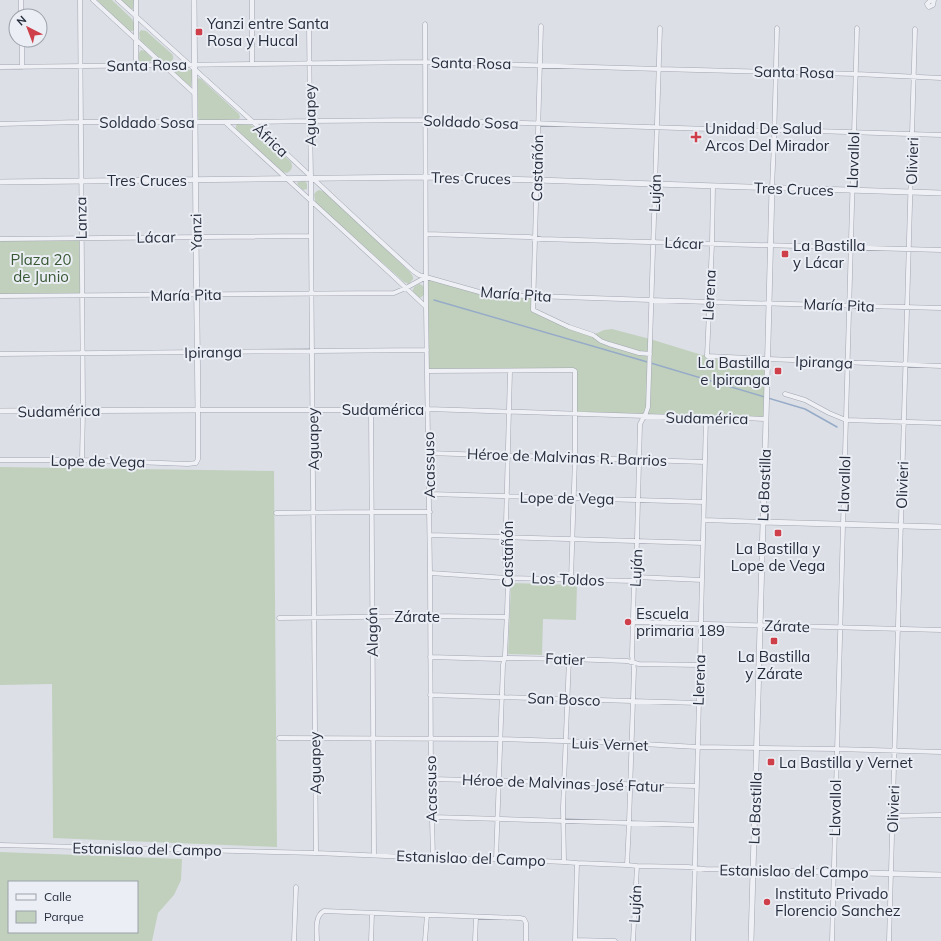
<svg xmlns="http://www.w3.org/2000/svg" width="941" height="941" viewBox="0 0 941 941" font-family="Mulish,sans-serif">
	<rect width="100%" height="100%" fill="#dcdfe6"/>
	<!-- green -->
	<path fill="#c1d0bd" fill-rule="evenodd" d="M97 0H112L132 19 134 23V30L132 31H128Z
		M121 0H134L133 9H130Z
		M141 30 146 31 172 54C176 60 170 63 164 62L140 40 139 33Z
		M141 50 145 51 152 58V61L143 62 139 61V53Z
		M174 69 192 70 193 71 191 87 190 88 172 72Z
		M198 78 201 79 239 114 240 117 239 119 201 121 199 120 198 117 197 80Z
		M237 124 250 125 253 126 291 162C293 167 292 170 287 173L282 172 236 129V126Z
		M305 181 306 182 307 184V189L303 190 297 184 298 182Z
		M319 190 325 192 410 272 413 277V279L409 284 404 282 316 203 315 200 314 194 317 191Z
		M82 238V296H0V239Z
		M426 277 484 294 534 296 533 310 593 335 604 330 612 329 650 339 702 355 768 359 766 419 575 413V372L427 371Z
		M419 284 422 285 424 287V295L420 298 417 297 412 292 414 287Z
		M0 467 274 471 277 847 53 838 52 684 0 685Z
		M511 583 577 585 576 620 543 619 542 655 508 654Z
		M0 852 182 859 181 880 174 895 158 913 152 941H0ZM9 882H137V932H9Z"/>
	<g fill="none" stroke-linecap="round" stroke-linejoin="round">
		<!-- stream -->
		<path stroke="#96abc7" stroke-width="1.5" d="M434 300 644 361 805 409 837 427"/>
		<!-- minor casing -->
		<g stroke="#a2a6b0" stroke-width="5">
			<path id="minor" d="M21 0V16
				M80 0 83 410 82 460
				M93 0 195 94
				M118 0C163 41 208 81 253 122 306 172 359 222 413 271L419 275 490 295 534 296 709 302 941 308
				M252 0V64
				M931 0 927 4 928 6 929 7 933 5 934 0
				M425 24 426 307 430 573 431 779 433 858
				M309 25 310 121 311 178V236L316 853
				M541 26 533 310 569 327 593 335 601 341 609 344 639 353 650 354
				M22 40V67
				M136 65V0
				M0 67 424 62 659 69 856 74 941 78
				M226 123 392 275 426 307
				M0 124 80 122H253L310 121 425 120 774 131 784 130 941 135
				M713 186 712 244 707 356 768 359 941 366
				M772 188 774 142 777 28
				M426 234 529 237 541 239 941 250
				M0 239 311 236
				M0 296 394 293 406 288 426 277
				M0 354C142 353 284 350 427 350
				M427 371 573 370 575 371V458L571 579
				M785 394 805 400 829 413 846 420 941 423
				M371 410 374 855
				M428 453 705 462
				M0 460H82L188 464 196 463 198 459V410H371L428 409 706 418 724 417 766 419
				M429 494 704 502
				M276 513 371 512H430
				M704 520 763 522
				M430 535 703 543
				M430 573 507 578 634 581
				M636 577 702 580
				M279 618 430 616 507 617
				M633 622 941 630
				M430 657 498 659 508 658 569 659 627 661 639 664 700 665
				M430 695 698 703
				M279 738 500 739 624 743 698 747 836 749 941 752
				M431 779 696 786
				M893 816 941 815
				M432 817 695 825
				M0 845 316 853 433 858 496 859 564 862 577 863 627 865 637 866 688 867 705 869 753 870
				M496 859 503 665 505 655 507 612 508 582 505 561 510 371
				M564 862 563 808 569 659
				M627 865 629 823 634 669 632 656 634 581 636 577 640 424 646 413 648 407 660 28
				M575 940 615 941
				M294 941 296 887
				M317 941C317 932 314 916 324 911L427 915
				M371 941 372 913
				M425 941 427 915H435L520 918 524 919 526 923V941
				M475 941 476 917
				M575 941 577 863
				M633 941 637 866
				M693 941 706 418
				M832 941 843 525 857 28
				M889 941 915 29"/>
		</g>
		<!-- tertiary casing -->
		<g stroke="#a2a6b0" stroke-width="6">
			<path id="tertiary" d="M0 182 425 177 537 180 655 184 941 193
				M0 411 198 410 196 237 194 0
				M763 522 941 527
				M753 870 941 875
				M751 941 766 419 772 188"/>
		</g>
		<!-- minor -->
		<use href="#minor" stroke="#eff0f5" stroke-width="4"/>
		<!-- tertiary -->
		<use href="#tertiary" stroke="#eff0f5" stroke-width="5"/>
	</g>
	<!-- markers -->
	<g fill="#ce3f4a" stroke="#ebeef4" stroke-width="1.5">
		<rect x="195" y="28" width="8" height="8" rx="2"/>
		<path d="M694 131h4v4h4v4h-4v4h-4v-4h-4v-4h4z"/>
		<rect x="781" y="250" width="8" height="8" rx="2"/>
		<rect x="774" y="367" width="8" height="8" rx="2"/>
		<rect x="774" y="529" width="8" height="8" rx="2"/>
		<circle cx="628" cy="622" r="4"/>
		<rect x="770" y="637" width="8" height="8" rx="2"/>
		<rect x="767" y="758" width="8" height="8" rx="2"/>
		<circle cx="767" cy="902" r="4"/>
	</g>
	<g text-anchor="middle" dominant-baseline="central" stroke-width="4" stroke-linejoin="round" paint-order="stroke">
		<!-- poi labels -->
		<g font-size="15" fill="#262d3d" stroke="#ebeef4" text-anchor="start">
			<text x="207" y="23">Yanzi entre Santa<tspan x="207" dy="17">Rosa y Hucal</tspan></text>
			<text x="705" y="128">Unidad De Salud<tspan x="705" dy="17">Arcos Del Mirador</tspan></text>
			<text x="793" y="245">La Bastilla<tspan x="793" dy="17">y Lácar</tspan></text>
			<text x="770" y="362" text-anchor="end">La Bastilla<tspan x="770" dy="17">e Ipiranga</tspan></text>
			<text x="778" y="548" text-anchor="middle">La Bastilla y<tspan x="778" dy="17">Lope de Vega</tspan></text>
			<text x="636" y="613">Escuela<tspan x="636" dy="17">primaria 189</tspan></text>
			<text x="774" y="656" text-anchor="middle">La Bastilla<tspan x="774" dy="17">y Zárate</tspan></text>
			<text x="779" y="762">La Bastilla y Vernet</text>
			<text x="775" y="893">Instituto Privado<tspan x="775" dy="17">Florencio Sanchez</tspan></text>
		</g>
		<!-- street labels -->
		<g font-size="15" fill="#262d3d" stroke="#ebeef4">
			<text transform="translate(471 63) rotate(1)">Santa Rosa</text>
			<text transform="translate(147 65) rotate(-1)">Santa Rosa</text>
			<text transform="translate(794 72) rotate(1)">Santa Rosa</text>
			<text transform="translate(310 115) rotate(-91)">Aguapey</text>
			<text x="147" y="122">Soldado Sosa</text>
			<text transform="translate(471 122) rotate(2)">Soldado Sosa</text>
			<text transform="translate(271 140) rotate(43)">África</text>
			<text transform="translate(853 160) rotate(-88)">Llavallol</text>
			<text transform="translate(912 161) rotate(-88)">Olivieri</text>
			<text transform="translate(537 168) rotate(-89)">Castañón</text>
			<text transform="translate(471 178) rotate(1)">Tres Cruces</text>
			<text x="147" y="180">Tres Cruces</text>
			<text transform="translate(794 189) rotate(2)">Tres Cruces</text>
			<text transform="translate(655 193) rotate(-88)">Luján</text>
			<text transform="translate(81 218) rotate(-91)">Lanza</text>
			<text transform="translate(196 232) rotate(-91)">Yanzi</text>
			<text transform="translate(156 237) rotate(-1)">Lácar</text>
			<text transform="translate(684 243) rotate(2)">Lácar</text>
			<text transform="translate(516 294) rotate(4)">María Pita</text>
			<text transform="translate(186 295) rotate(-1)">María Pita</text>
			<text transform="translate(709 295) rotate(-87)">Llerena</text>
			<text transform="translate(839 305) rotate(2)">María Pita</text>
			<text transform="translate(213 352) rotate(-1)">Ipiranga</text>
			<text transform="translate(824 362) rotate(2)">Ipiranga</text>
			<text x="383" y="409">Sudamérica</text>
			<text transform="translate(59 411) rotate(-1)">Sudamérica</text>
			<text transform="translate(707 418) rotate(1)">Sudamérica</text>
			<text transform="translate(313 439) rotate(-91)">Aguapey</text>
			<text transform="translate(567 457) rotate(2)">Héroe de Malvinas R. Barrios</text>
			<text transform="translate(98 461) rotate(1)">Lope de Vega</text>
			<text transform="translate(429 465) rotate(-91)">Acassuso</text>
			<text transform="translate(844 484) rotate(-88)">Llavallol</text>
			<text transform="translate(764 485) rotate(-88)">La Bastilla</text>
			<text transform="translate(902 485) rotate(-88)">Olivieri</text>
			<text transform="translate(567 498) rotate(1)">Lope de Vega</text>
			<text transform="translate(507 554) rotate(-90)">Castañón</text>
			<text transform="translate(636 568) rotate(-87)">Luján</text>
			<text transform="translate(568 579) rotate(2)">Los Toldos</text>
			<text x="417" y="616">Zárate</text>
			<text transform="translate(787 626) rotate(2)">Zárate</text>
			<text transform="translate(372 632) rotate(-91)">Alagón</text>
			<text transform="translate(565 659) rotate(2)">Fatier</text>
			<text transform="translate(699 680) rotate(-88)">Llerena</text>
			<text transform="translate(564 699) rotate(2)">San Bosco</text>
			<text transform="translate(610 744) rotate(2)">Luis Vernet</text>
			<text transform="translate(315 763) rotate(-91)">Aguapey</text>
			<text transform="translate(563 783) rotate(2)">Héroe de Malvinas José Fatur</text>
			<text transform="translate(431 789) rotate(-91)">Acassuso</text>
			<text transform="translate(755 808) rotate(-88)">La Bastilla</text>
			<text transform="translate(835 808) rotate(-89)">Llavallol</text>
			<text transform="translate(893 809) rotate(-88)">Olivieri</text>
			<text transform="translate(147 849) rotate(1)">Estanislao del Campo</text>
			<text transform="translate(471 858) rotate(2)">Estanislao del Campo</text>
			<text transform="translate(794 871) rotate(1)">Estanislao del Campo</text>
			<text transform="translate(635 904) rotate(-87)">Luján</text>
		</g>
		<!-- park labels -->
		<g font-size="15" fill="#385833" stroke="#ebeef4">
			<text x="41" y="259">Plaza 20<tspan x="41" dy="17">de Junio</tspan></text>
		</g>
	</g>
	<!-- legend -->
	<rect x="8" y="881" width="130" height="52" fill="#ebeef4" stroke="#9ca1ab"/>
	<rect x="16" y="894" width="20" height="6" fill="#eff0f5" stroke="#9ca1ab"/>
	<text x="44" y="901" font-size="12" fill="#262d3d">Calle</text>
	<rect x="16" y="911" width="20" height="12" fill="#c1d0bd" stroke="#9ca1ab"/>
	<text x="44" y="921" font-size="12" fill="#262d3d">Parque</text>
	<!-- north arrow -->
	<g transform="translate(28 28) rotate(318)"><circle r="19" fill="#ebeef4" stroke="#9ca1ab"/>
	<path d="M0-3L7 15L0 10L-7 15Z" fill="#ce3f4a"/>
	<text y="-6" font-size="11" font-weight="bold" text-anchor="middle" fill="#262d3d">N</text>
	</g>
</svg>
